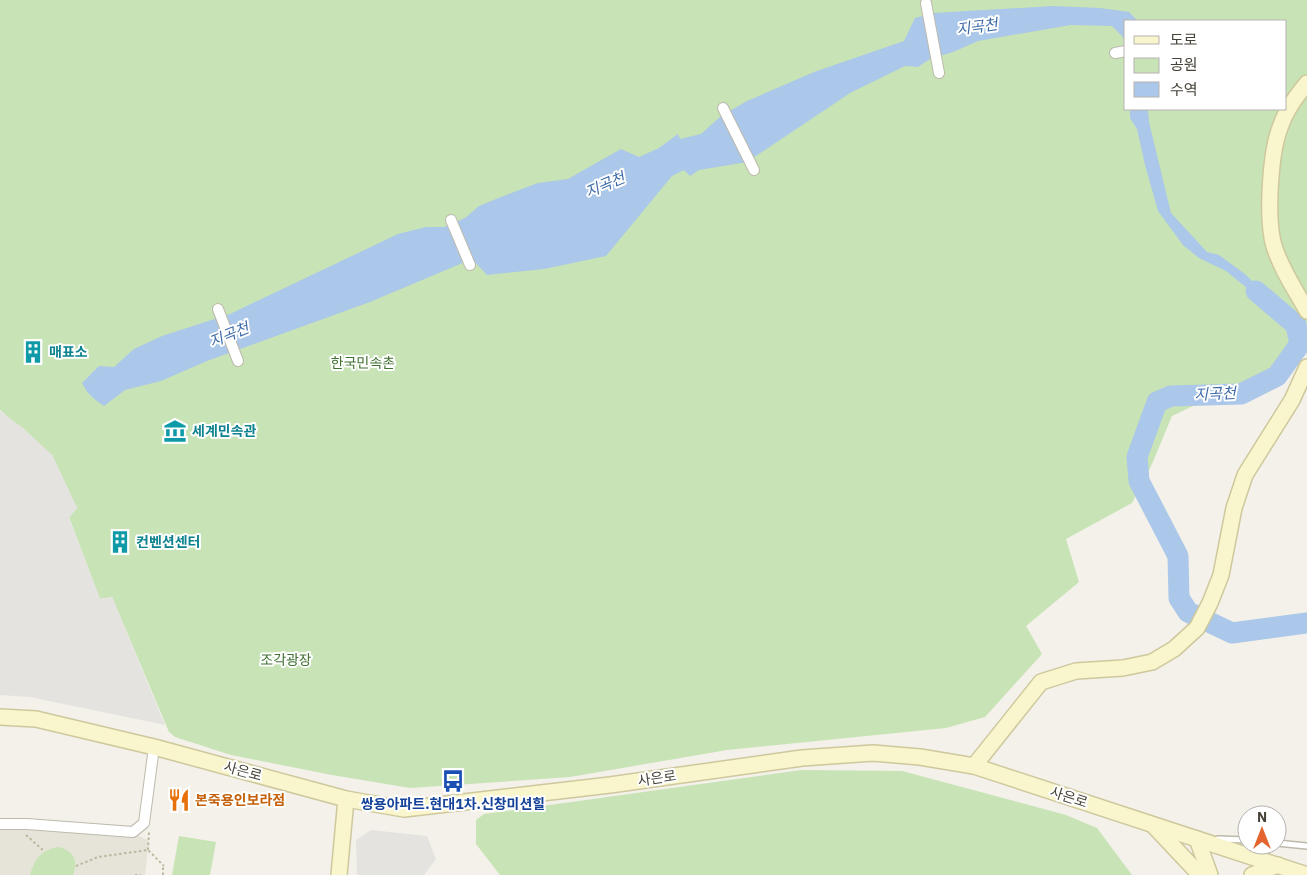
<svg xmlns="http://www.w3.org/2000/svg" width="1307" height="875" font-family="'IBM Plex Sans','Noto Sans KR',sans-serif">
	<rect width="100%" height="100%" fill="#f3f1e9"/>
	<polygon fill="#e6e4d8" points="0,824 131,832 149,841 145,875 0,875"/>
	<g fill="#c8e3b6" fill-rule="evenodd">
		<path d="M0 0H1307V323L1303 324 1286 308 1270 303 1296 325 1288 361 1172 416 1152 464 1132 503 1066 539 1079 582 1026 626 1042 654 985 717 946 728 727 750 570 777 410 788 332 775 231 755 175 737 169 732 112 597 100 599 69 517 77 508 52 455 0 410ZM1126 21H1286V109H1126Z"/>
		<polygon points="801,770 902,771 1066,815 1097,828 1132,875 500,875 476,844 476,820 484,814"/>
		<polygon points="179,836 216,842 210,875 172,875"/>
		<path d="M59 847C73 851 79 860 73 875H30C34 859 42 849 59 847Z"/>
	</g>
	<g fill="#e5e3e0">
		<polygon points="0,411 23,428 52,455 77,508 69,518 100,599 112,597 165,725 30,697 0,695"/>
		<polygon points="371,830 427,836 436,859 424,875 357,875 356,840"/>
	</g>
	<g fill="#abc7e9">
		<path d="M1053 6 1100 8 1129 12 1138 21H1126V41L1122 36 1112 26 1071 25 978 41 953 52 930 59 918 67 905 66 850 93 747 162 699 170 690 176 684 170 672 176 606 256 544 269 487 275 472 259 370 302 207 361 161 381 125 390 104 406C94 399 87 394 82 383L99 366 114 367 134 349 162 336 230 314 398 234 426 227H444L465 218 479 206 501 197 538 183 568 179 621 149 639 157 659 148 678 134 680 139 701 134 721 116 747 101 814 72 904 41 915 18 933 13Z"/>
		<polygon points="1130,109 1148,109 1149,122 1171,213 1207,252 1219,255 1245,274 1283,311 1269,306 1226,271 1199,258 1183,245 1158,211 1145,165 1137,129 1130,118"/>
	</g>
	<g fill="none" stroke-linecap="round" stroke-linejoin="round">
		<polyline stroke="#abc7e9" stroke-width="21" points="1256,291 1296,325 1300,344 1277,376 1241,394 1171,396 1157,402 1137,457 1139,481 1178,556 1179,598 1188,612 1232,633 1307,623"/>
		<defs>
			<g id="lane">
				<polyline points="1218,839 1247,840"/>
				<polyline points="1277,843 1307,846"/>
			</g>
			<g id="street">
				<polyline points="926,3 939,73"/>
				<polyline points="1115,53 1126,51"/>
				<polyline points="723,108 754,170"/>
				<polyline points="451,220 470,265"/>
				<polyline points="218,309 238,361"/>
				<polyline points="0,824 27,824 133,832 144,823 154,747"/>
			</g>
			<g id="secondary">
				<path d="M1307 83C1297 95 1286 110 1281 125 1270 151 1266 219 1274 246 1281 269 1296 291 1307 311"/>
				<polyline points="0,717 36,719 154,747 346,799 404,809 610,785 802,758 873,753 920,757 974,766 1307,875"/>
				<polyline points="974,766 1041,682 1076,671 1123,668 1152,662 1174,649 1197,628 1210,603 1221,575 1234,508 1245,475 1292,400 1307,367"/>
				<polyline points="1153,825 1200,875"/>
				<polyline points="1197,839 1210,875"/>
				<polyline points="339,875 346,799"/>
				<polyline points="1252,875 1278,865"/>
			</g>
		</defs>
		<use href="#lane" stroke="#bdbaac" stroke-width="8"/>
		<use href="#street" stroke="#bdbaac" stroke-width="12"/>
		<use href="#secondary" stroke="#cec89d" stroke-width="18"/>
		<g stroke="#beb79f" stroke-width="2" stroke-dasharray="2.5 2.5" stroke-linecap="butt">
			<polyline points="26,835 44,851"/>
			<polyline points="148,850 149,832"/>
			<polyline points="76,866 98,857 148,850 164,866"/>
			<polyline points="135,875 141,875"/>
			<polyline points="163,875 163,866"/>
		</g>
		<use href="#lane" stroke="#fff" stroke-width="5"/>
		<use href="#street" stroke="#fff" stroke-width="10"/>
		<use href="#secondary" stroke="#f9f5cc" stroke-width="15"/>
	</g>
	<defs>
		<symbol id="building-bare" viewBox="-9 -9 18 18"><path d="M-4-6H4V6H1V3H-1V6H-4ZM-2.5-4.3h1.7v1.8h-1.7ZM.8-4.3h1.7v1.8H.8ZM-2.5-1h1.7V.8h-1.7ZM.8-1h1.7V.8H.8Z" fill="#0f9aa8" stroke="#fff" stroke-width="2.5" paint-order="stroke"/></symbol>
		<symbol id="museum-bare" viewBox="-9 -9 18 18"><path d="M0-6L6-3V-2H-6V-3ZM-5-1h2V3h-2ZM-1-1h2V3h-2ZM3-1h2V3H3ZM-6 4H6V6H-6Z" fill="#0f9aa8" stroke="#fff" stroke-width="2.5" paint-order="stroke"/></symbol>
		<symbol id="bus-bare" viewBox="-9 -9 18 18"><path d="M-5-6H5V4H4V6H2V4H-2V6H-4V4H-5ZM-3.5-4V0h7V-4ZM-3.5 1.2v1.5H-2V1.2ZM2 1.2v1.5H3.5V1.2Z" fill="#1a4fb4" stroke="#fff" stroke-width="2.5" paint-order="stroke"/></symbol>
		<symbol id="restaurant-bare" viewBox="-9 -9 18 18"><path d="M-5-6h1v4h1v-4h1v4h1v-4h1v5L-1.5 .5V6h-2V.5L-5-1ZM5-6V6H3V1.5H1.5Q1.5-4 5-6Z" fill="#e8710a" stroke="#fff" stroke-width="2.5" paint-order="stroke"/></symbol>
	</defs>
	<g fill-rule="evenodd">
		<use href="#building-bare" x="17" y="336" width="32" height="32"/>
		<use href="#museum-bare" x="159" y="415" width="32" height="32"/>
		<use href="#building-bare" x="104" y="526" width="32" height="32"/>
		<use href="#bus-bare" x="437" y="765" width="32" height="32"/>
		<use href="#restaurant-bare" x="163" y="784" width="32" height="32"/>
	</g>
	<g text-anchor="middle" stroke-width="4" stroke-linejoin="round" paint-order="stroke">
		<g font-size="14" font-weight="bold" fill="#0d838f" stroke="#fff" text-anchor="start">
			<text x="49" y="357">매표소</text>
			<text x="192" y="436">세계민속관</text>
			<text x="136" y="547">컨벤션센터</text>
		</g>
		<g font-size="14" fill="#407231" stroke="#fff">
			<text x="363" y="368">한국민속촌</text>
			<text x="286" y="665">조각광장</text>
		</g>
		<g font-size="14" fill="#464238" stroke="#fff">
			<text transform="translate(243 771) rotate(15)" y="5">사은로</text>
			<text transform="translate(657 778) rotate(-8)" y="5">사은로</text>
			<text transform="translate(1069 797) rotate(18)" y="5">사은로</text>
		</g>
		<g font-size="14" font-weight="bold" fill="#c56008" stroke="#fff" text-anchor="start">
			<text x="195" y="805">본죽용인보라점</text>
		</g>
		<g font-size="14" font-weight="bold" fill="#164399" stroke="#fff">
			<text x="453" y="809">쌍용아파트.현대1차.신창미션힐</text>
		</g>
		<g font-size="15" font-style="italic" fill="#3c6aa7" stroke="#fff">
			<text transform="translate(977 27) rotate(-8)" y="5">지곡천</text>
			<text transform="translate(605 185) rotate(-23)" y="5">지곡천</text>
			<text transform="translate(229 335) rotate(-22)" y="5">지곡천</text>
			<text transform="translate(1215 394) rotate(-3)" y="5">지곡천</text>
		</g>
	</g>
	<rect x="1124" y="20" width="162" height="90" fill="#ffffff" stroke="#b5b3af"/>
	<rect x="1134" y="36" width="25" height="8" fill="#f9f5cc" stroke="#b5b3af"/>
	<text x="1170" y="45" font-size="15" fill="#464238">도로</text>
	<rect x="1134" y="58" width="25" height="15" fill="#c8e3b6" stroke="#b5b3af"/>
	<text x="1170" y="70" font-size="15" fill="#464238">공원</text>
	<rect x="1134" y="82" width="25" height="15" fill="#abc7e9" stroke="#b5b3af"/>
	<text x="1170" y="95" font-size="15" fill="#464238">수역</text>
	<g transform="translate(1262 830)"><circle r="24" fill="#ffffff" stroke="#b5b3af"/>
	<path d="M0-4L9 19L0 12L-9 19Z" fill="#e4642e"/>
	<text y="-8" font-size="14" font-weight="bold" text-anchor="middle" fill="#464238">N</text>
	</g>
</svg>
